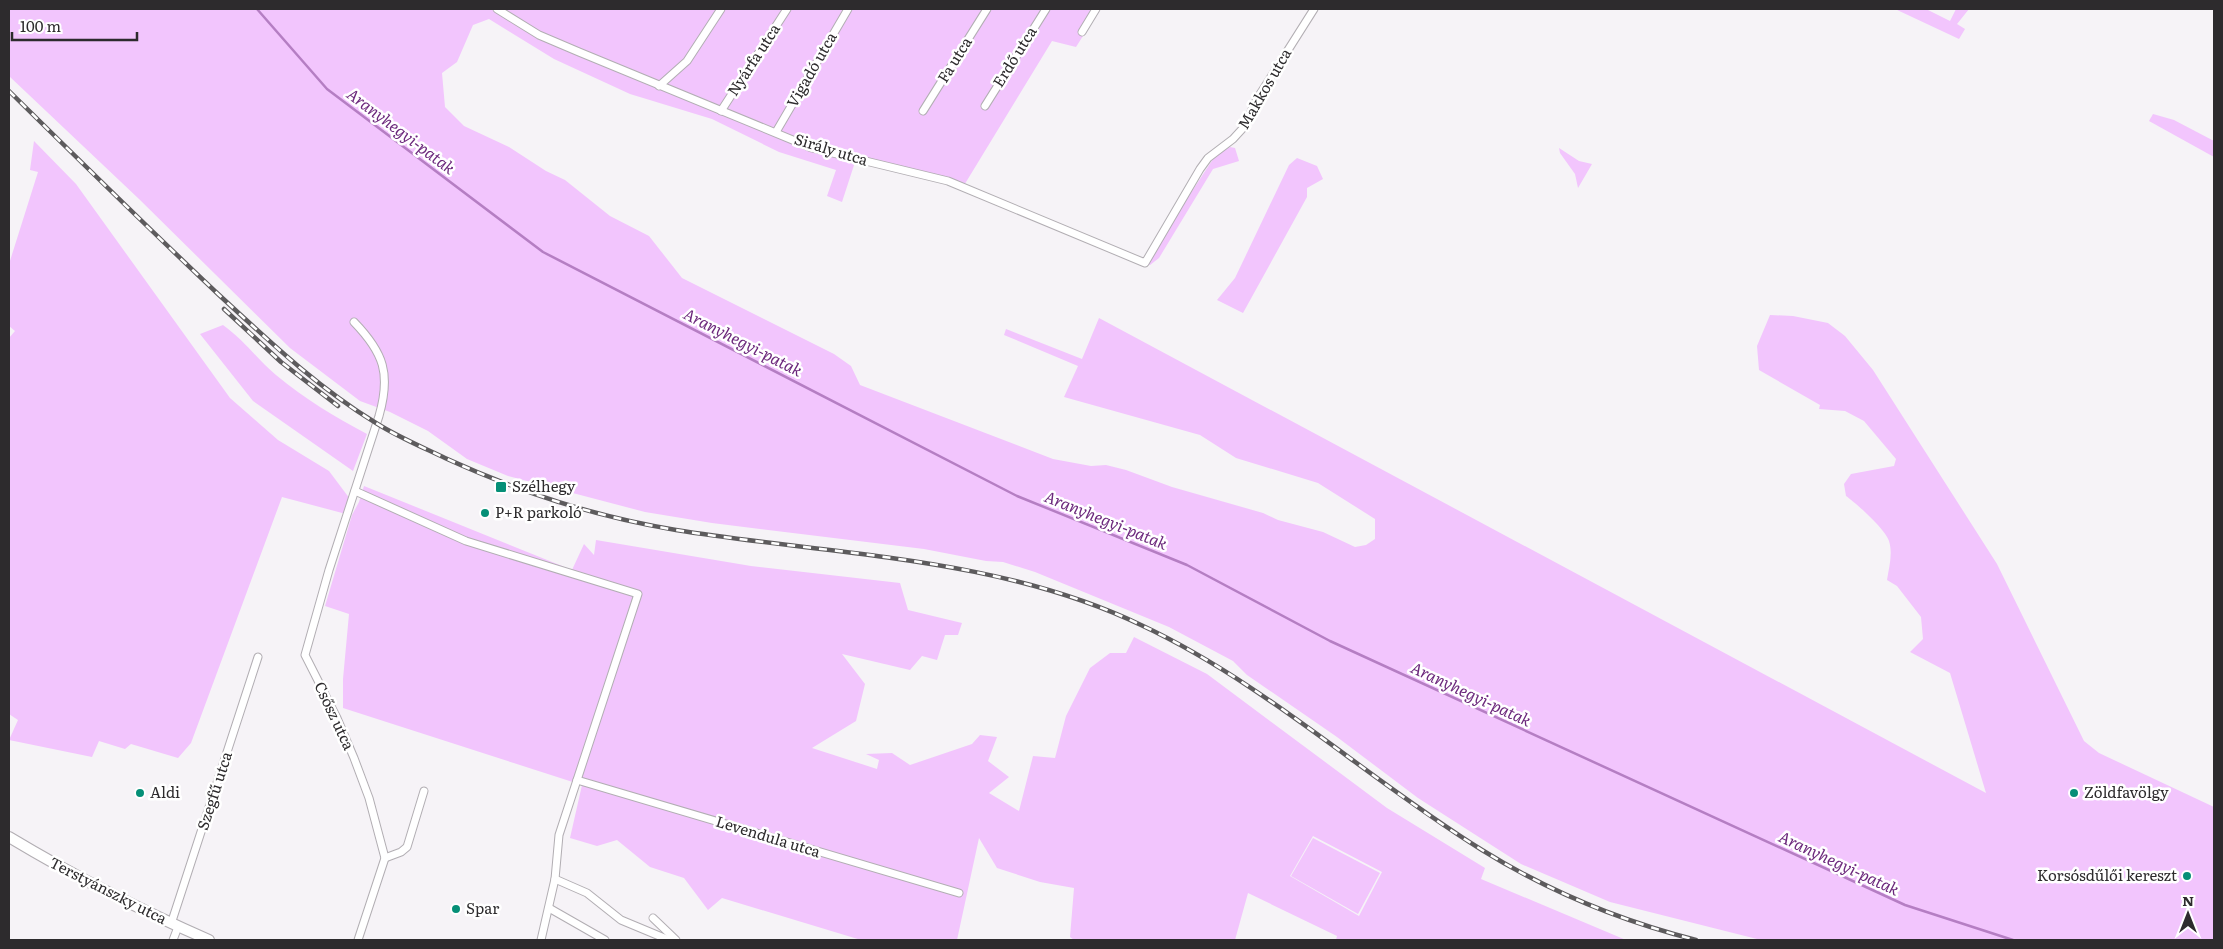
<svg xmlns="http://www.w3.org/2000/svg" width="2223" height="949" font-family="Literata,serif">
	<rect width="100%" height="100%" fill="#f6f3f7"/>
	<g fill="#f2c5fd" fill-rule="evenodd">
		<path d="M9 9H1100L1076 47 1052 41 963 187 856 159 842 202 827 196 836 170 779 152 712 119 630 94 554 59 489 19 473 25 457 62 442 73 445 107 464 126 509 147 546 171 565 180 610 216 649 236 682 278 834 354 851 366 860 385 1053 459 1091 466 1106 465 1126 470 1172 487 1263 513 1278 520 1323 532 1355 547 1366 545 1375 539V519L1318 483 1236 458 1200 435 1064 397 1078 366 1004 335 1006 329 1082 359 1099 318 1986 793 1950 673 1910 652 1923 639 1921 617 1897 586 1887 580C1889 567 1893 554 1889 541 1886 530 1856 503 1846 496L1844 484 1851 474 1894 466 1896 459 1864 421 1845 411 1819 409 1820 405 1759 370 1757 346 1770 315 1793 316 1828 323 1845 336 1873 370 1997 564 2084 741 2099 753 2214 807V940H1761L1610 902 1521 864 1471 832 1418 798 1337 737 1247 675 1233 661 1169 627 1035 572 1003 562 986 561 924 549 712 523 645 512 508 476 467 459 428 431 390 412 360 401 290 348 139 199 9 76Z"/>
		<polygon points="1895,9 1926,9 1950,21 1956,9 1969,9 1957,24 1965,29 1959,39"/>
		<polygon points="2153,114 2174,120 2214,141 2214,157 2149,121"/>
		<polygon points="34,141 76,184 230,398 278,440 329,471 350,499 346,514 282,497 191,743 178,758 131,744 125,749 99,741 92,757 9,740 18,720 9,714 9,338 15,331 9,326 9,264 38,172 30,170"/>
		<polygon points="1230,147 1235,148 1239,161 1213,169 1159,258 1150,265 1145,263 1215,156"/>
		<polygon points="1559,148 1579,161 1592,164 1578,188 1575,174 1560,153"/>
		<polygon points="1297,158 1317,166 1323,179 1307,188 1307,197 1243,313 1217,300 1235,278 1289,165"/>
		<path d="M223 325C245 341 257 359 276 375 305 399 335 417 367 434L353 471 253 401 200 334Z"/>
		<path d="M364 486 572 570 584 544 594 555 596 540 751 566 900 583 908 610 962 623 958 635H945L937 660 922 656 910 670 842 654 865 684 856 721 812 748 877 769 879 760 866 754 892 753 910 765 972 744 980 735 997 737 988 761 1009 777 989 793 1019 811 1033 756 1055 758 1066 716 1090 668 1110 653H1126L1134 637 1207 674 1387 808 1485 868 1481 879 1626 940H1336L1337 936 1248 893 1235 940H1074L1070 937 1074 888 1040 882 997 868 979 838 957 940H861L722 898 708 910 684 878 650 867 617 840 597 846 570 838 582 785 343 708V679L349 614 325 606 352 515 359 502ZM1313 836 1382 872 1359 916 1290 876Z"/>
		<polygon points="1313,838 1380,873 1358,914 1291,876"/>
	</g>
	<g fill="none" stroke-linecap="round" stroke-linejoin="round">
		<polyline stroke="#b57ec3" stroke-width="2.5" points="257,9 327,89 543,252 1017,496 1187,565 1330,641 1905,905 2013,940"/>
		<defs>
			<g id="minor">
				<polyline points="497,9 539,35 579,52 812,148 948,181 1145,263 1200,169 1208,158 1233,139 1244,127 1257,99 1314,9"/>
				<polyline points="1082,32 1096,9"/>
				<polyline points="659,86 687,61 721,9"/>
				<polyline points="985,106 1046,9"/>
				<polyline points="721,111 787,9"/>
				<polyline points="923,111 987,9"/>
				<polyline points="776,132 848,9"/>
				<path d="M354 322C384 353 391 374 379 416L329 570 305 655 337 718 354 758 369 798 385 858 358 940"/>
				<polyline points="355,491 466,541 638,594 559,835 555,879 541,940"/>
				<polyline points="577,780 959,893"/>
				<polyline points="385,858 401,852 407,847 424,791"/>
				<polyline points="555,879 587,893 621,920 669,940"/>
				<polyline points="549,908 605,940"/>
				<polyline points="653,918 676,940"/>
				<polyline points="171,924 258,657"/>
				<polyline points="173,940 178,927"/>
			</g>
			<path id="secondary" d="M9 837C74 876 140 910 209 940"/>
		</defs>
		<use href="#minor" stroke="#b2aeb3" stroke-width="9"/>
		<use href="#secondary" stroke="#b2aeb3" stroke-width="12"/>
		<use href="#minor" stroke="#fff" stroke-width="7"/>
		<use href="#secondary" stroke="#fff" stroke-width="10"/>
		<defs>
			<g id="rail">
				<path d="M9 91C78 159 147 227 218 294 268 340 317 387 376 423 398 437 422 447 445 458 522 493 593 516 676 530 831 555 997 556 1141 625 1265 683 1366 778 1482 850 1548 891 1621 921 1696 940"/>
				<polyline points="224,309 281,362 338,406"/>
			</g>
		</defs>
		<use href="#rail" stroke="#5d5b5d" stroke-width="4.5"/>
		<use href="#rail" stroke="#fff" stroke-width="2.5" stroke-dasharray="8" stroke-linecap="butt"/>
	</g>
	<g fill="#058f77" stroke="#fff" stroke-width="2">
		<rect x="495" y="481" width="12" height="12" rx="2.5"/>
		<circle cx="485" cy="513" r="5"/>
		<circle cx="140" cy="793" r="5"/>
		<circle cx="2074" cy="793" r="5"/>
		<circle cx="2187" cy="876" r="5"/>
		<circle cx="456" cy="909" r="5"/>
	</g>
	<g text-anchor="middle" stroke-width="5" stroke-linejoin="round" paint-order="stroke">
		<g font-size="15" fill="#2d2b2d" stroke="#fff">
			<text transform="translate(1015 57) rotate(-58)" y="5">Erdő utca</text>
			<text transform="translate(754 60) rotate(-57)" y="5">Nyárfa utca</text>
			<text transform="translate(955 60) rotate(-58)" y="5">Fa utca</text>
			<text transform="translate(812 70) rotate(-60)" y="5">Vigadó utca</text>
			<text transform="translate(1265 89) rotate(-60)" y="5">Makkos utca</text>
			<text transform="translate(831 150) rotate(17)" y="5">Sirály utca</text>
			<text transform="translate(334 716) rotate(65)" y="5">Csősz utca</text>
			<text transform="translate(215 791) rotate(-72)" y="5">Szegfű utca</text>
			<text transform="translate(768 837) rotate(17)" y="5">Levendula utca</text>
			<text transform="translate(108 891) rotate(27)" y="5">Terstyánszky utca</text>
		</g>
		<g font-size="15" fill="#2d2b2d" stroke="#fff" text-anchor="start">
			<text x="512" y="492">Szélhegy</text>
			<text x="495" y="518">P+R parkoló</text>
			<text x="150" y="798">Aldi</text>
			<text x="2084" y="798">Zöldfavölgy</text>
			<text x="2177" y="881" text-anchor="end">Korsósdűlői kereszt</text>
			<text x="466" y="914">Spar</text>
		</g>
		<g font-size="16" font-style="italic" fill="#6c287c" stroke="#fff">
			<text transform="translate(401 131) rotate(37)" y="6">Aranyhegyi-patak</text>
			<text transform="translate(743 342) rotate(27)" y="6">Aranyhegyi-patak</text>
			<text transform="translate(1106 520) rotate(22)" y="6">Aranyhegyi-patak</text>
			<text transform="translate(1471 694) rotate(25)" y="6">Aranyhegyi-patak</text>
			<text transform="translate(1839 863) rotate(25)" y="6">Aranyhegyi-patak</text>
		</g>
	</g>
	<rect width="2223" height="949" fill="none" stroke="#2d2b2d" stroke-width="20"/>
	<g transform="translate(2188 914)" stroke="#ffffff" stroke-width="4" paint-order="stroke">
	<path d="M0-4L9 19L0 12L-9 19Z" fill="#2d2b2d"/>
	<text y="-8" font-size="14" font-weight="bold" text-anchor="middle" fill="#2d2b2d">N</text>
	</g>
	<path d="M12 32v8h125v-8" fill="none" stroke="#2d2b2d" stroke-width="2.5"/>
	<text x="20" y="32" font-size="15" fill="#2d2b2d" stroke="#ffffff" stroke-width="4" paint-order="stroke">100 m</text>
</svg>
